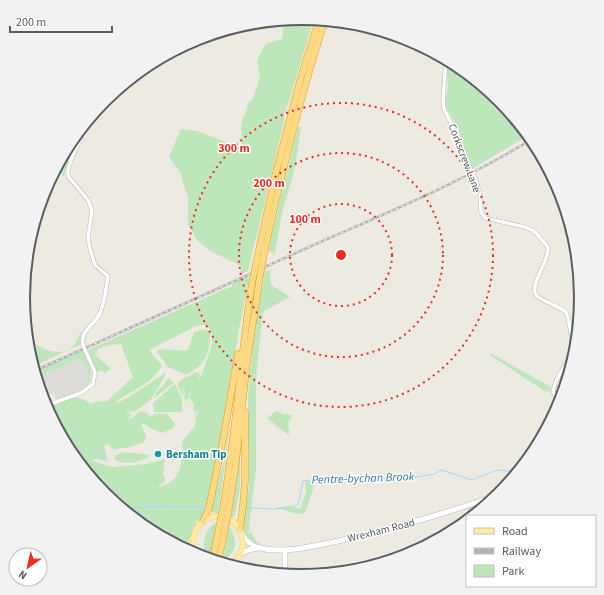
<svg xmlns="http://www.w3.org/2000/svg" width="604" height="595" font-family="'Source Sans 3',sans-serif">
	<rect width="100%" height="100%" fill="#edeae1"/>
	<g fill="#dddbd5">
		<polygon points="79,359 83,360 90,377 86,388 80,392 56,400 54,394 48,395 49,399 47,403 44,404 35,375 43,371 45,374"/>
		<polygon points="499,495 474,516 470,516 466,506"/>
	</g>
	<g fill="#bde6bb" fill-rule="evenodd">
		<polygon points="302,18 314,19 284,116 284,121 248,271 238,275 243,267 209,250 196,239 188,224 188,197 180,172 169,157 181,129 197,131 242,148 241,123 246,112 248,103 252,100 260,78 257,60 266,44 282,39 284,20"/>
		<polygon points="446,59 457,65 500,100 529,135 472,169 457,125 456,124 457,127 445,105 448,86"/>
		<polygon points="298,127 301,127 295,168 282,213 275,253 269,252 271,238"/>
		<polygon points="68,146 70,155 64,176 54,172"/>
		<path d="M271 270 270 284 290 297 264 311 262 318 256 379V470L249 526 250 530 247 531 248 533 251 532 256 541 260 542 259 545C241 542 242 525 245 510L247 516 245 509 249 487 248 397 254 334 265 271Z"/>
		<path d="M246 276 247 278H249L239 330 217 457 206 509 199 521 197 520 186 547 183 549 147 530 104 495 69 453 45 407C58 402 79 391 90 404L95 402 107 401 133 377 121 344 108 345 98 349 95 355 111 369 104 373 102 370 97 372 88 350 232 286V284ZM203 325C205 326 207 326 209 328 219 337 203 369 199 380L198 381 200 374 197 372 181 380 177 384 183 396 184 394 182 387 185 391 184 398 187 401 192 388 189 398 194 404 193 409 196 415 197 410 199 412 196 417 195 426 183 440C181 461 184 482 158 487L166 480 163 474 165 459 146 464 112 467 91 460 97 459 108 461 104 447 107 443 114 450 120 448H128L144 442 146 437 141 424H144L156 431 163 433C168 429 173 431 175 424L167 414C161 414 154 412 149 418L147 413 140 411 132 418 126 420 132 415 126 409 131 412 137 410 151 399 164 378 166 372 143 388 118 403H115C133 388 148 388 162 366L149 350 196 326Z"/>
		<path d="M206 329 210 332C210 353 206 365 186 375L168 367 157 352V350C167 348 177 352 188 350L194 332Z"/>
		<path d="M81 331 80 340 81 344 32 367 28 352 27 340C40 347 61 360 74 345 77 341 79 335 81 331Z"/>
		<path d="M84 350C89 365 96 374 86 388L90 377C87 371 86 361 79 359L45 374 43 371 35 375 34 372Z"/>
		<polygon points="490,353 551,387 549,392 543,390 490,355"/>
		<polygon points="169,378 174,383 154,398 157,392"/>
		<polygon points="175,384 182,399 182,412 154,412 153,403"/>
		<polygon points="277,411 282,414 292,415 288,423 290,431 288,432 291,437 267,418"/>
		<polygon points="231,420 218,513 214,513 210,511 223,465"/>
		<polygon points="240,447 240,486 235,516 231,517"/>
		<path d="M124 452 151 455C141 462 125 467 114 459L116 455Z"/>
		<polygon points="309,481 315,482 315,483 305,513 296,514 276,507 295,507 300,509 306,492 305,482"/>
		<path d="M216 523 210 560 207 559 203 554C205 540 203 530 216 523Z"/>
		<path d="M229 526C238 541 238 550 223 561Z"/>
	</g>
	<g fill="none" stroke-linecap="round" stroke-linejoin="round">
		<g stroke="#9fdaff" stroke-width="1">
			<polyline points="247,508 276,509 298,505 303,481 323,478 338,482 362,481 396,477 417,477 435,474 441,470 472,480 497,470 519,472"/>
			<polyline points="121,509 157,506 204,507"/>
		</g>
		<defs>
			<g id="street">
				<polyline points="446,59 443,101 444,109 459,139 469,166"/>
				<path d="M80 129 81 138 72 157 68 170V176L88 200 92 210 88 238 90 249 95 265 108 276C106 288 105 302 100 313 95 325 80 330 83 344"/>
				<path d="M475 178 480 193 481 212 485 218 525 227 532 230 536 233 548 247C550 259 529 286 536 295 540 300 557 306 563 310L566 312 568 317 574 350C571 359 550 383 554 394 555 397 559 398 562 400"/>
				<polyline points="45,406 81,393 93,384 95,372 85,350"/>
			</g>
			<g id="secondary">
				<path d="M243 536C247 541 253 547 260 548 284 554 313 546 338 541 393 529 447 513 501 494"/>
				<polyline points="240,554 248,550 258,548"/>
				<polyline points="284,575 285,567 285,550"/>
			</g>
			<g id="primary">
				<polyline points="185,551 192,543"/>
				<path d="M196 556C192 547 191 539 196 530 198 525 202 522 207 519 237 506 259 549 228 566"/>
			</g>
			<g id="highway">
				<path d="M264 254C281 175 300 97 325 20"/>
				<polyline points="257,259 275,176 301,77 319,20"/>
				<path d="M222 513C236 437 240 359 252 283"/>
				<polyline points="228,514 235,470 247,362 260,276"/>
				<polyline points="203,521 209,508 224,435 238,354"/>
				<polyline points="240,529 243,505 245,481 245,412"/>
				<polyline points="212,561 220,523"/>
				<polyline points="218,563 226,524"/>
				<polyline points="232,567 234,562"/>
			</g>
		</defs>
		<use href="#street" stroke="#b4b7bc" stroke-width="4.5"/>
		<use href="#secondary" stroke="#b4b9be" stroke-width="6"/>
		<use href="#primary" stroke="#f7c04f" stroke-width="6"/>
		<use href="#highway" stroke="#ee9800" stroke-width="7"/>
		<use href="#street" stroke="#fff" stroke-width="3.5"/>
		<use href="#secondary" stroke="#fff" stroke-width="5"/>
		<use href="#primary" stroke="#ffeca4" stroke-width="5.5"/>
		<use href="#highway" stroke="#ffda86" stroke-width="6"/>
		<defs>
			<path id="rail" d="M34 371 246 276C341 230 442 195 532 139"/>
		</defs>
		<use href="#rail" stroke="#b2b3b3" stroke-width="2.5"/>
		<use href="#rail" stroke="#fff" stroke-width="1" stroke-dasharray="3" stroke-linecap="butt"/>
		<defs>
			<g id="street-bridge">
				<polyline points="469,166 475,178"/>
				<polyline points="83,344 85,350"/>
			</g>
			<g id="highway-bridge">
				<polyline points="260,276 264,254"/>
				<polyline points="252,283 257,259"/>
				<polyline points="220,523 222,513"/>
				<polyline points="226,524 228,514"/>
			</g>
		</defs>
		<use href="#street-bridge" stroke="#b4b7bc" stroke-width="4.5" stroke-linecap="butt"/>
		<use href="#highway-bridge" stroke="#ee9800" stroke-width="7" stroke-linecap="butt"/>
		<use href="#street-bridge" stroke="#fff" stroke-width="3.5"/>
		<use href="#highway-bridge" stroke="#ffda86" stroke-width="6"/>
	</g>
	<g fill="none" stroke="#f12923" stroke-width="2" stroke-dasharray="2 4">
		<circle cx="341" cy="255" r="51"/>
		<circle cx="341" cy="255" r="102"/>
		<circle cx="341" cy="255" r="152"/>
	</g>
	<circle fill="#0f9aa8" stroke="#fff" stroke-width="1.5" cx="158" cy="454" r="4"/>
	<g text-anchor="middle" stroke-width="3" stroke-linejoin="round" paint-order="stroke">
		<g font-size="11" fill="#595e62" stroke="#fff">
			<text transform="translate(465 158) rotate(69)" y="4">Corkscrew Lane</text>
			<text transform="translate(381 530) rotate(-14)" y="4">Wrexham Road</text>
		</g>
		<g font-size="11" font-weight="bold" fill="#0d838f" stroke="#fff" text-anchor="start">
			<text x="166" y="458">Bersham Tip</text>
		</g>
		<g font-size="12" font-style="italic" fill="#3675ac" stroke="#fff">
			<text transform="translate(363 478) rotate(-2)" y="4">Pentre-bychan Brook</text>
		</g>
	</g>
	<path d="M0 0H604V595H0ZM30 297a272 272 0 1 1 544 0a272 272 0 1 1-544 0Z" fill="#f2f2f2" fill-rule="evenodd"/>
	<path fill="none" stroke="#595e62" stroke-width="2" d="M30 297a272 272 0 1 1 544 0a272 272 0 1 1-544 0Z"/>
	<circle cx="341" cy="255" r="6" fill="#f12923" stroke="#fff" stroke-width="2"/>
	<g font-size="12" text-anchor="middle" font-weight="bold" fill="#f12923" stroke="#fff" stroke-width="3" stroke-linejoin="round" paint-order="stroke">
		<text x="234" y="152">300 m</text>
		<text x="269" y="187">200 m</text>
		<text x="305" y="223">100 m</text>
	</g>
	<rect x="466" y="515" width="130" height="72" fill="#ffffff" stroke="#bdbfc0"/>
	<rect x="474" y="528" width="20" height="6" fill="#ffeca4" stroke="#bdbfc0"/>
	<text x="502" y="535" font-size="12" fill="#595e62">Road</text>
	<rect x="474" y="548" width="20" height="6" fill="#b2b3b3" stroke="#bdbfc0"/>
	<text x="502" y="555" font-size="12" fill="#595e62">Railway</text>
	<rect x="474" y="565" width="20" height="12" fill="#bde6bb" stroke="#bdbfc0"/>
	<text x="502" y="575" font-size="12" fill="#595e62">Park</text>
	<g transform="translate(28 567) rotate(214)"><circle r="19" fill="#ffffff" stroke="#bdbfc0"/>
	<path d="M0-3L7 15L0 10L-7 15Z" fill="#f12923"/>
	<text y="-6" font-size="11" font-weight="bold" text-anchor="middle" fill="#595e62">N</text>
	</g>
	<path d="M10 26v6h102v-6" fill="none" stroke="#595e62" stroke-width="2"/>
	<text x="16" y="26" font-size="12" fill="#595e62" stroke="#ffffff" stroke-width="3" paint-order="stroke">200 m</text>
</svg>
